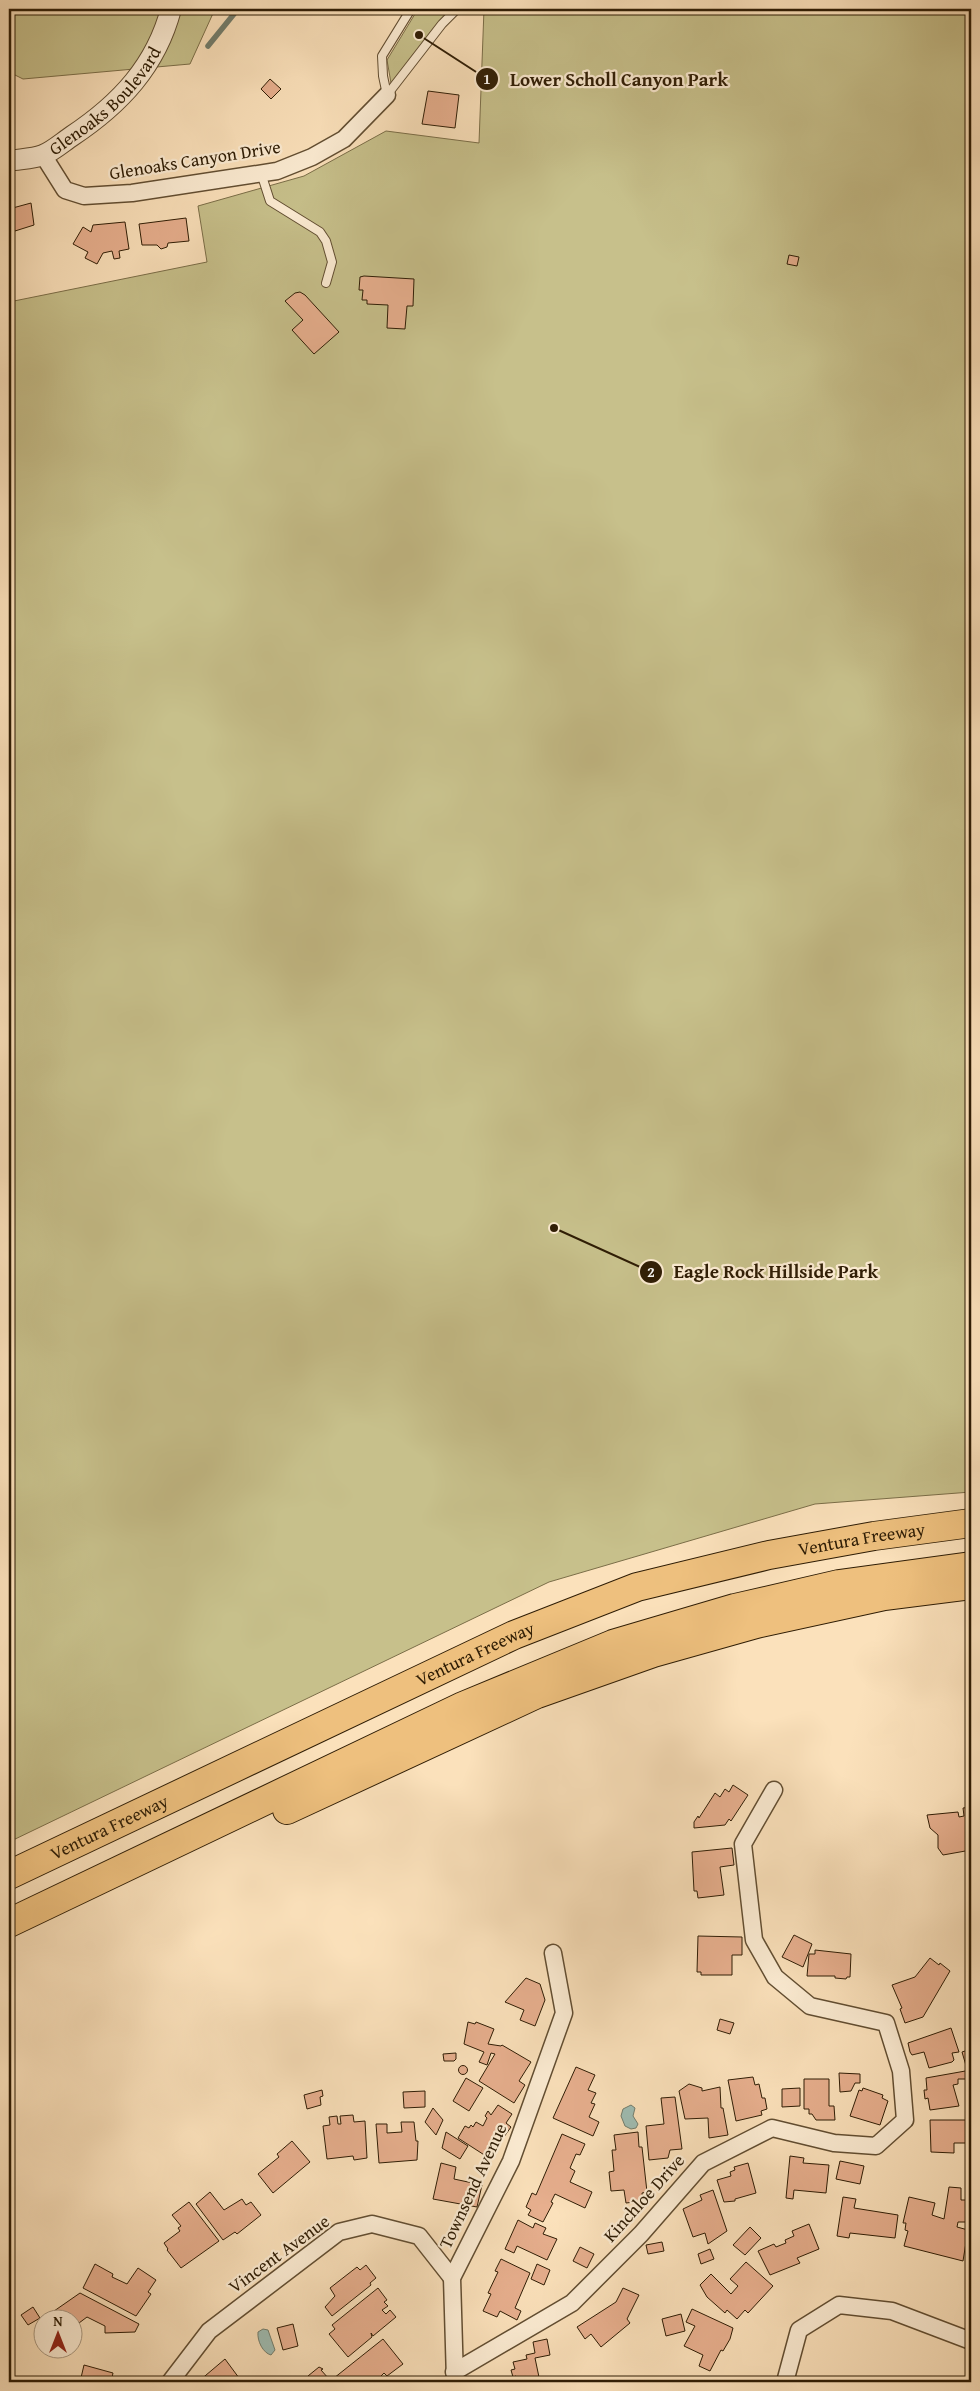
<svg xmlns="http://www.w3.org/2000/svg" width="980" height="2391" font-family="'Gentium Book Plus',serif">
	<rect width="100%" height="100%" fill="#fbe1bb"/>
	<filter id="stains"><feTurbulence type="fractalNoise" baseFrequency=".004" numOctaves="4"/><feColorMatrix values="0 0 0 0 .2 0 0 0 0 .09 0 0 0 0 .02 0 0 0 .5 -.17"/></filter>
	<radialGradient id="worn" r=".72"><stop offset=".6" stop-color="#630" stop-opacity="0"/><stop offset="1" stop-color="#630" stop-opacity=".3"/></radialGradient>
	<g fill="#c7c08b" stroke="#7b6e48">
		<polygon points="9,9 215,9 190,64 23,79 9,72"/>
		<polygon points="418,9 460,9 391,83 387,60"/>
		<polygon points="484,9 971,9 971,1492 815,1504 549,1582 9,1842 9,302 207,262 198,206 304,176 386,131 479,143"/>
	</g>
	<g fill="#9fbdb3" stroke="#727d6d">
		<polygon points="631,2105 635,2108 633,2116 638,2124 636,2128 631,2129 625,2126 621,2116 623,2109"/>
		<path d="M263 2329 268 2330 275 2350 271 2355C263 2353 257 2341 258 2332Z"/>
	</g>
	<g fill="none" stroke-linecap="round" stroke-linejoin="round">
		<polyline stroke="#727d6d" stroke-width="5.5" points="208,46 238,9"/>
	</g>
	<g fill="#e7af8e" stroke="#2f1d05">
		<polygon points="270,79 281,89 271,99 261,89"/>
		<polygon points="428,91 459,95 455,128 422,124"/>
		<polygon points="31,203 34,225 15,231 14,228 10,228 13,248 9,248 9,209"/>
		<polygon points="186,218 189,241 168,243 167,247 161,249 157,245 142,245 139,224"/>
		<polygon points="125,222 129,249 119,251 120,258 114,259 112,251 103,253 97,264 85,258 88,252 73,244 83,227 91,232 93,225"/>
		<polygon points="789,255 799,257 797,266 787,264"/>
		<polygon points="364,276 414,279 413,306 407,306 405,329 387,328 388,305 367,304 367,300 362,300 363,290 359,290 360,277"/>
		<polygon points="300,292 305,295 339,332 314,354 292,330 303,320 285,301 295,293"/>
		<polygon points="733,1785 748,1795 731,1821 729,1819 725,1825 694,1828 694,1822 698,1816 699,1818 715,1793 720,1797 725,1789 729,1792"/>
		<polygon points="971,1807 971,1850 943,1855 938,1848 938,1835 930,1828 927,1815 958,1812 959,1817 964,1816 963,1808"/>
		<polygon points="732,1848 734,1865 720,1867 724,1895 698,1898 697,1891 694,1891 692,1852"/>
		<polygon points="794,1935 812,1944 803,1967 782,1957"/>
		<polygon points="698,1936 742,1937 742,1955 732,1955 732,1975 701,1975 701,1972 697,1972"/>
		<polygon points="815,1950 851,1954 850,1977 847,1977 846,1979 835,1978 835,1976 807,1976 809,1954 815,1954"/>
		<polygon points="930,1958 939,1965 940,1963 950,1971 923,2017 905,2023 900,2009 902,2008 892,1985 915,1977"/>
		<polygon points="526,1978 540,1984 545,2000 535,2026 520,2020 524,2010 505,2002"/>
		<polygon points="720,2019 734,2023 730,2034 717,2030"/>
		<polygon points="468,2022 475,2024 476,2022 494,2029 488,2044 501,2046 502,2045 531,2062 519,2081 525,2085 514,2103 479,2081 495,2054 491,2053 487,2065 479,2062 484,2052 464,2044"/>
		<polygon points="951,2028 959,2052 952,2053 954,2060 952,2062 929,2068 924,2052 912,2055 910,2052 908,2043"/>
		<polygon points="971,2049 971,2068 967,2069 962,2052"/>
		<polygon points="456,2053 456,2059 454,2061 444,2061 443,2054"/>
		<circle cx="463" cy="2070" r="4.5"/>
		<polygon points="576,2067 595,2075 588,2090 596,2093 591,2103 595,2104 589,2117 599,2122 593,2136 553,2118"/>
		<polygon points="971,2070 971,2079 958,2079 958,2084 953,2085 959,2106 930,2110 928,2098 925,2099 924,2090 927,2090 926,2078"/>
		<polygon points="839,2073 860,2074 860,2083 855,2083 851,2091 840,2092"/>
		<polygon points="753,2077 755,2085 759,2084 762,2098 765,2098 767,2109 761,2111 762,2115 736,2121 728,2080"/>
		<polygon points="466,2078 483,2088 469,2111 453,2101"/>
		<polygon points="804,2079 829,2079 829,2106 834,2106 835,2120 816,2120 812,2114 809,2114 809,2109 804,2109"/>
		<polygon points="689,2084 702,2088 702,2091 720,2087 721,2108 723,2108 728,2135 709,2138 708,2118 685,2119 679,2091"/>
		<polygon points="800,2088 800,2106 782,2107 782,2089"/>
		<polygon points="863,2088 883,2095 882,2098 888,2101 880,2125 850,2116 859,2090 862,2091"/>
		<polygon points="322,2090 323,2096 320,2097 321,2105 307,2109 304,2095"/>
		<polygon points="425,2091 425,2107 404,2108 403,2092"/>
		<polygon points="675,2097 682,2149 670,2150 668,2158 649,2160 646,2126 664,2124 661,2098"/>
		<polygon points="498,2105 512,2114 506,2123 511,2127 489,2158 458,2138 465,2126 469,2128 471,2125 473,2127 476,2122 483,2126 487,2118 485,2116 488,2111 491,2115"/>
		<polygon points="433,2108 443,2120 436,2135 425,2122"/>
		<polygon points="353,2115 354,2122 365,2121 367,2158 354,2160 353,2156 327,2159 323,2126 330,2125 329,2117 337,2116 338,2124 341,2124 340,2116"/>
		<polygon points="930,2120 971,2120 971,2143 954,2143 954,2153 931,2152"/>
		<polygon points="401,2122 414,2122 416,2141 418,2141 417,2160 379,2163 376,2124 387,2124 387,2133 402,2132"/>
		<polygon points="446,2132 468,2146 460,2159 442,2148"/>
		<polygon points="638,2132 639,2147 642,2147 647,2192 642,2193 643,2201 626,2203 624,2190 611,2191 609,2172 614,2171 612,2150 616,2150 614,2135"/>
		<polygon points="562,2134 585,2144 580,2155 576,2154 570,2168 575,2171 570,2182 592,2192 585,2208 555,2194 551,2202 553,2203 543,2222 528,2215 531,2210 526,2207 532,2193 536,2195"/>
		<polygon points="292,2141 310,2162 273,2193 258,2174 279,2157 277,2154"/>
		<polygon points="790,2156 804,2158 803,2163 829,2165 826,2193 794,2190 793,2199 786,2198"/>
		<polygon points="840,2161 864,2166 860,2184 836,2179"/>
		<polygon points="441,2163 456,2167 454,2179 482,2185 477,2207 433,2199"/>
		<polygon points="748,2163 756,2193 735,2199 735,2201 724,2202 717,2180 731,2176 730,2172 735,2170 734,2167"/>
		<polygon points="949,2187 961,2188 961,2200 966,2200 969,2220 968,2222 958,2222 957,2227 968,2230 963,2261 904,2246 908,2231 905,2230 906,2223 903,2223 909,2197 935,2203 932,2215 944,2219"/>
		<polygon points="713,2190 727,2231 708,2244 705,2233 693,2237 683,2209 702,2200 700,2195"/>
		<polygon points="210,2192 224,2210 242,2199 246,2205 251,2202 261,2215 237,2234 235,2232 223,2240 196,2204"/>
		<polygon points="843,2197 856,2199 854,2208 898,2215 895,2238 850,2233 849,2238 837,2236"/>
		<polygon points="189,2202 219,2241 181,2268 167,2250 168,2249 164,2243 180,2231 178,2228 181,2226 172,2215"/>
		<polygon points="518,2220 533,2228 535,2223 546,2228 543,2234 557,2239 547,2260 517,2246 514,2253 505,2249"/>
		<polygon points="809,2224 819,2249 797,2258 800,2263 770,2275 758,2251 774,2244 776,2247 786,2243 785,2240 794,2236 792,2231"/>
		<polygon points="750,2227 761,2238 745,2255 733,2245"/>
		<polygon points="662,2242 664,2251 648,2254 646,2245"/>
		<polygon points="580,2247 594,2254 587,2268 573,2261"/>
		<polygon points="710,2249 714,2259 701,2264 698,2254"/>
		<polygon points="501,2259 530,2273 515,2308 521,2311 517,2320 500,2311 497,2317 483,2311 491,2294 488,2293 498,2272 495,2271"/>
		<polygon points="746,2262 773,2286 748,2313 745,2310 737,2319 727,2310 725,2313 707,2297 700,2285 711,2274 731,2294 738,2286 730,2279"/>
		<polygon points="95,2264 113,2274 112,2277 127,2284 138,2268 156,2280 148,2292 151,2294 136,2316 83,2288"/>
		<polygon points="537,2264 550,2270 544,2285 531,2279"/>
		<polygon points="366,2265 376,2278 370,2283 371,2285 332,2316 325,2307 335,2296 330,2288 357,2267 360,2270"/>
		<polygon points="378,2288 387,2300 384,2302 388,2306 382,2310 386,2314 390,2310 396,2317 373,2336 371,2333 372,2337 348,2357 329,2334 335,2329 332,2325"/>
		<polygon points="623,2288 639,2295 627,2319 630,2323 601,2347 591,2334 585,2339 577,2327 616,2302"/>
		<polygon points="80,2293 139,2324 135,2332 105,2333 105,2326 87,2317 75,2326 72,2325 72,2318 44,2318"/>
		<polygon points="33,2307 40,2318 28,2325 21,2315"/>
		<polygon points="692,2309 733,2328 730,2339 723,2351 721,2350 710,2371 699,2366 703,2355 684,2346 695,2326 686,2322"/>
		<polygon points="681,2314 685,2331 666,2336 662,2319"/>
		<polygon points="293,2324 298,2346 283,2350 277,2328"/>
		<polygon points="383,2339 403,2364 387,2376 384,2373 381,2376 384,2380 381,2382 329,2382"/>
		<polygon points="547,2339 550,2355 535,2358 540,2382 517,2382 516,2376 513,2377 511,2370 515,2369 513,2362 527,2359 526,2355 535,2353 533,2342"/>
		<polygon points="225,2359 242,2382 200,2382 199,2381"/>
		<polygon points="84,2365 113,2373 111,2382 80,2382"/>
		<polygon points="319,2367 323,2369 321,2370 329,2379 324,2382 313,2382 308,2376"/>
	</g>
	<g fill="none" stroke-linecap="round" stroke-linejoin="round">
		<defs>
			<g id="service">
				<polyline points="387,95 442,24 457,9"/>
				<polyline points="387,95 383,76 382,56 411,9"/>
				<polyline points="261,173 270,201 320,232 326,241 332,262 326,283"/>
			</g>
			<g id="minor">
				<polyline points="43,155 65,190 84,196 132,193 277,171 312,157 344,139 387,95"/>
				<polyline points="454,2372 572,2303 641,2234 703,2163 772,2128 834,2143 876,2146 905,2120 901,2071 886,2023 810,2006 775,1977 754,1940 743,1844 774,1790"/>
				<polyline points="455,2380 452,2278 511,2161 564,2013 553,1953"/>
				<polyline points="170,2382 209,2331 339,2232 372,2224 419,2236 452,2278"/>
				<polyline points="785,2382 799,2330 839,2305 892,2311 971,2341"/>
			</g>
			<g id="tertiary">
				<path id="s1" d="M9 161C19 159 33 159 43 155 53 151 63 142 72 136 120 104 156 66 171 9"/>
			</g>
			<g id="motorway">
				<polyline points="287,1810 537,1694 653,1653 756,1624 884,1596 971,1585"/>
				<path id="s2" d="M9 1875 514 1635 637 1587 769 1555 874 1536 971 1523"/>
				<polyline points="9,1923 463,1706 613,1644 735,1608 839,1584 971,1566"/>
			</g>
		</defs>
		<use href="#service" stroke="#624e32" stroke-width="10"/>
		<use href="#minor" stroke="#624e32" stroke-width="19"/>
		<use href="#tertiary" stroke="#624e32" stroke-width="22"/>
		<use href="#motorway" stroke="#2f1d05" stroke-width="30"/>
		<use href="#service" stroke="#fcecd3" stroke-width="8"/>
		<use href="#minor" stroke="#fcecd3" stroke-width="16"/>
		<use href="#tertiary" stroke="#fcecd3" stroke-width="20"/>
		<use href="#motorway" stroke="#eec07e" stroke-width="28"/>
	</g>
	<g text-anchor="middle" stroke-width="4.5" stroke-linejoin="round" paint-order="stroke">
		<g font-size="18" fill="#2f1d05" stroke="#fcecd3">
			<text dy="6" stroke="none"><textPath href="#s1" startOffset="118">Glenoaks Boulevard</textPath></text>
			<text transform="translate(195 160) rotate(-9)" y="6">Glenoaks Canyon Drive</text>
			<text dy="6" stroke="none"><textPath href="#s2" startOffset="921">Ventura Freeway</textPath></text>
			<text dy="6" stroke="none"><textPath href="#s2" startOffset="516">Ventura Freeway</textPath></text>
			<text dy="6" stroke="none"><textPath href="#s2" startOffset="111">Ventura Freeway</textPath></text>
			<text transform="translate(473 2186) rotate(-65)" y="6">Townsend Avenue</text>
			<text transform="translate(644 2198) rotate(-48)" y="6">Kinchloe Drive</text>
			<text transform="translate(279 2254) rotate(-36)" y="6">Vincent Avenue</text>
		</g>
	</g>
	<path fill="none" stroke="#2f1d05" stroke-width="2" d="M419 35L487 79M554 1228L651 1272"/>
	<g fill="#2f1d05" stroke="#fcecd3" stroke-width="2">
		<circle cx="419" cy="35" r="5"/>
		<circle cx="554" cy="1228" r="5"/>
		<circle cx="487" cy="79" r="12"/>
		<circle cx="651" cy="1272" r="12"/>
	</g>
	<g font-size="15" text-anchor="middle" font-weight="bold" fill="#fff">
		<text x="487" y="84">1</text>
		<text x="651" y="1277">2</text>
	</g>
	<g font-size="19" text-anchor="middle" font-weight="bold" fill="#2f1d05" stroke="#fcecd3" stroke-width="4.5" stroke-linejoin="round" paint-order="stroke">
		<text x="619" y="86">Lower Scholl Canyon Park</text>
		<text x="776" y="1278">Eagle Rock Hillside Park</text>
	</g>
	<rect width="980" height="2391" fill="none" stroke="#fbe1bb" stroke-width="30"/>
	<rect x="10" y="10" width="960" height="2371" fill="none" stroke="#2f1d05" stroke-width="2.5"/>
	<rect x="15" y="15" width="950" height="2361" fill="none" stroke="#2f1d05"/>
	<g transform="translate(58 2334)"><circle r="24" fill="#fcecd3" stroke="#aa9981"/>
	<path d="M0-4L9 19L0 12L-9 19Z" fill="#8f2418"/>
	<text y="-8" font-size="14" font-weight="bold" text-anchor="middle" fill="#2f1d05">N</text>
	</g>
	<rect width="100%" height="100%" filter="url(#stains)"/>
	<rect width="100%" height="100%" fill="url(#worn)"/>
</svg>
